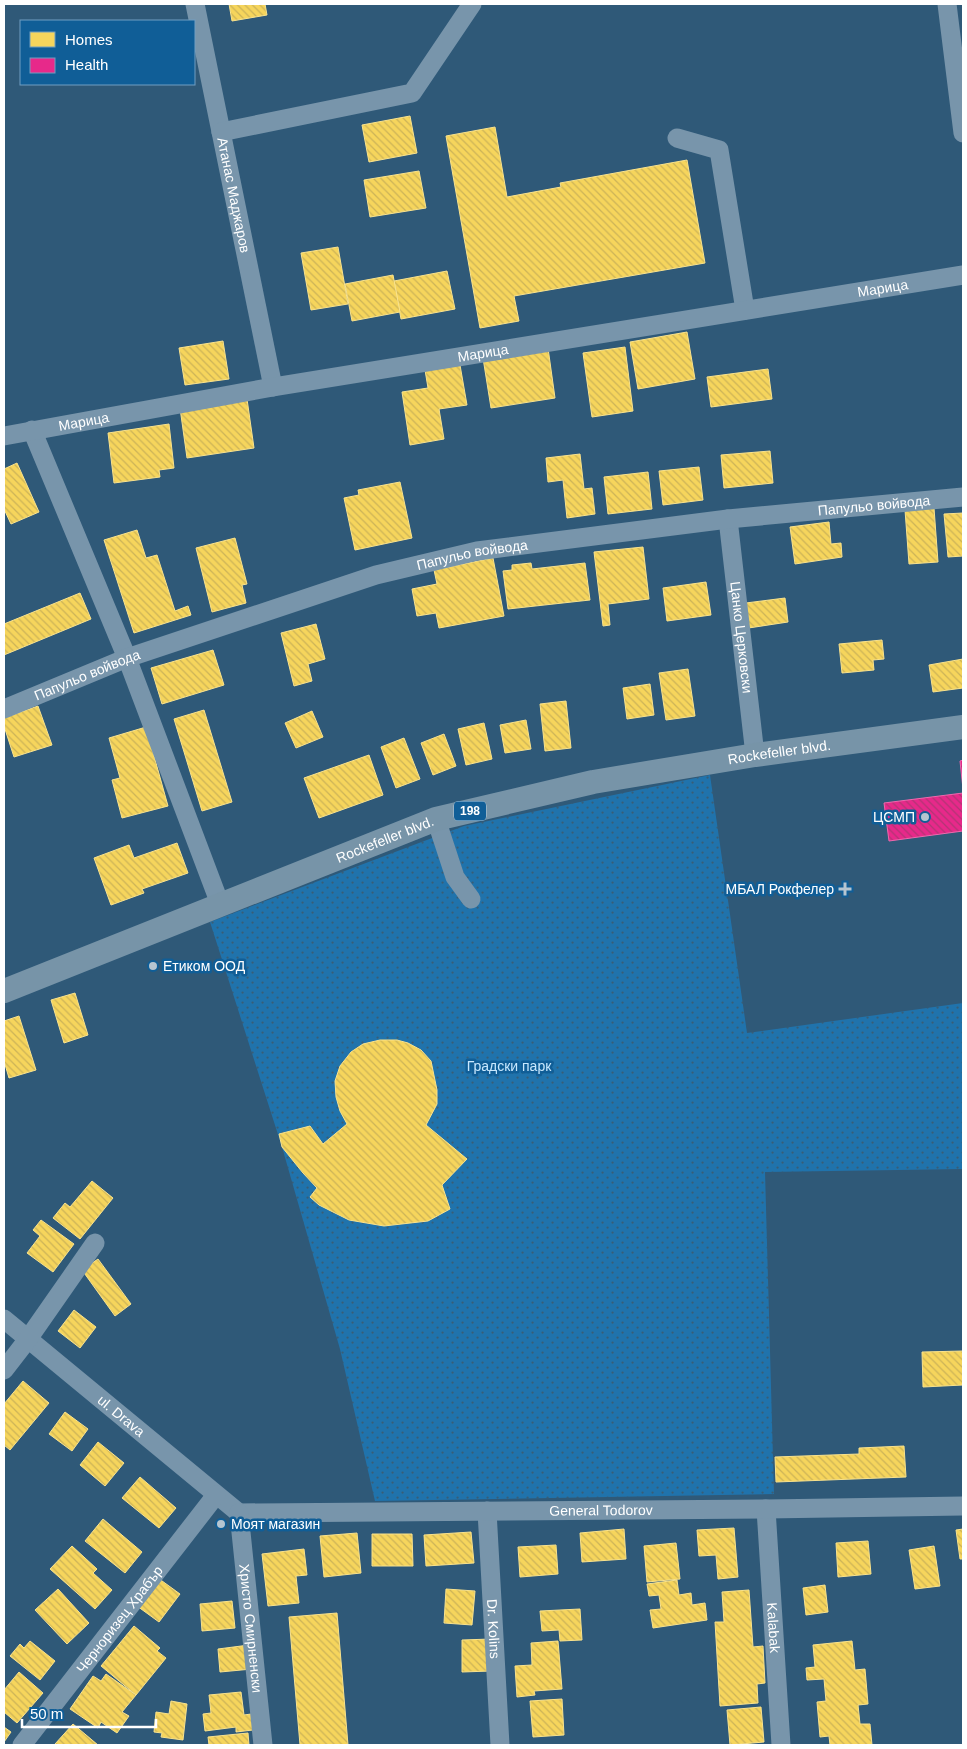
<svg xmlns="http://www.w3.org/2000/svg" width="967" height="1749" font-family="Arial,sans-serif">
	<defs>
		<pattern id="park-dots" width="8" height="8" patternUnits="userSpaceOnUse" patternTransform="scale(1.25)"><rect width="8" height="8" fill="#2073ac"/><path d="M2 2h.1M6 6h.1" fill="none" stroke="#385e77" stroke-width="1.8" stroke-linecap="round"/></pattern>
		<pattern id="homes-back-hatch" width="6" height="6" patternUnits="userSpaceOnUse" patternTransform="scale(1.25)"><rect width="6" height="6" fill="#f6d55c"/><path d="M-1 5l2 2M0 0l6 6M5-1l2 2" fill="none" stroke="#ccb358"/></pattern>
		<pattern id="health-back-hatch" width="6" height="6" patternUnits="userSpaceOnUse" patternTransform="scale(1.25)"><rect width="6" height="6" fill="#e7298a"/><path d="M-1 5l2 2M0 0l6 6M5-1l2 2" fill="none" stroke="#b13574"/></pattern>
	</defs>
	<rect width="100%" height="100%" fill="#2f5978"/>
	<polygon fill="url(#park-dots)" points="710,775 747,1033 963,1003 963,1169 765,1172 774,1494 375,1501 340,1349 282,1147 210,922 464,826"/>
	<g fill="url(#homes-back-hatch)" stroke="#f9e28d">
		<polygon points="229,4 265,4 267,15 232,21"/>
		<polygon points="410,116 417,153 369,162 362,125"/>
		<polygon points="495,127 507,197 561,187 560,183 687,160 705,263 514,296 519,321 480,328 446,136"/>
		<polygon points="419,171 426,208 370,217 364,180"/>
		<polygon points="338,247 348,304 311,310 301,253"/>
		<polygon points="447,271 455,309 401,319 394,281"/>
		<polygon points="393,275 400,312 352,321 345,284"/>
		<polygon points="687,332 695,379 638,389 630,342"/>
		<polygon points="223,341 229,379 185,385 179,348"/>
		<polygon points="625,347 633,411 592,417 583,353"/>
		<polygon points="548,348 555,398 491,408 483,358"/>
		<polygon points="460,365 467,405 439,409 444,439 410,445 402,392 428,388 425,370"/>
		<polygon points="768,369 772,399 711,407 707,377"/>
		<polygon points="247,399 254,448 187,458 180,408"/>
		<polygon points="169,424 174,468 159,470 160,477 114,483 108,433"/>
		<polygon points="770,451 773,483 724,488 721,455"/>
		<polygon points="580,454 584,489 592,488 595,514 567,518 563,480 548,482 546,458"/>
		<polygon points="17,463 39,512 11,524 4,509 4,469"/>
		<polygon points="699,467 703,500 663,505 659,471"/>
		<polygon points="648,472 652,509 608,514 604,477"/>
		<polygon points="400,482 412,538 355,550 344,498 359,495 358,490"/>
		<polygon points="934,508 938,562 909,564 905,510"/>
		<polygon points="963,513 963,556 948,557 944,514"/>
		<polygon points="829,522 831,544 841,543 842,557 795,564 790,527"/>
		<polygon points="137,530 146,558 157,555 175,611 188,606 191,615 134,633 104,540"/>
		<polygon points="235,538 247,584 242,585 246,603 212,612 196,548"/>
		<polygon points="643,547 649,599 608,604 610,625 603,626 594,552"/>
		<polygon points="493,558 504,616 439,628 436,613 417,616 412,589 437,584 434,570"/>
		<polygon points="531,563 532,569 585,563 590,600 508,609 503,571 512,570 512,565"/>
		<polygon points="706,582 711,615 667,621 663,588"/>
		<polygon points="80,593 91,619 4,655 4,624"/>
		<polygon points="785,598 788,622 742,629 738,604"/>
		<polygon points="316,624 325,659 308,664 312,681 294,686 281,633"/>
		<polygon points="882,640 884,659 873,660 874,670 842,673 839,644"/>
		<polygon points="213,650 224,685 162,704 151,668"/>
		<polygon points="963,659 963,688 933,692 929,665"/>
		<polygon points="688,669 695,716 666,720 659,673"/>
		<polygon points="650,684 654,715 627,719 623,688"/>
		<polygon points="566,701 571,748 545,751 540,704"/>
		<polygon points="38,706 52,745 14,757 4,726 4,718"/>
		<polygon points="204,710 232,802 202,811 174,719"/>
		<polygon points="312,711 323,737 296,748 285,723"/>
		<polygon points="526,720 531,749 505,753 500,725"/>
		<polygon points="484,723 492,759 466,765 458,729"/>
		<polygon points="146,727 168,806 122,818 112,780 120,778 109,738"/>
		<polygon points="444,734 456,766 433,775 421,743"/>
		<polygon points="404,738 420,779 396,788 381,747"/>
		<polygon points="369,755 383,795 319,818 304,778"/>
		<polygon points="177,843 188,873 142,889 144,893 111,905 94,858 129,845 134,858"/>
		<polygon points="75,993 88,1035 64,1043 51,1000"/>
		<polygon points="19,1016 36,1070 9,1078 4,1061 4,1021"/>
		<polygon points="380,1040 397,1040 408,1043 421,1050 431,1061 437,1090 437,1104 426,1125 467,1159 442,1185 450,1209 428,1221 384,1226 349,1220 319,1205 310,1197 317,1188 303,1173 282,1147 279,1134 310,1126 323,1144 347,1124 340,1111 336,1097 335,1081 340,1066 351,1052 363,1044"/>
		<polygon points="92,1181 113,1198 80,1239 53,1218 65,1203 70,1207"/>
		<polygon points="41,1220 74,1244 53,1272 27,1253 40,1236 33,1230"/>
		<polygon points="98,1259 131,1304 115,1316 82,1270"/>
		<polygon points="74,1310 96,1327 80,1348 58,1331"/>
		<polygon points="963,1351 963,1385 923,1387 922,1352"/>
		<polygon points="23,1381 49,1403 10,1450 4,1445 4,1404"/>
		<polygon points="65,1412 88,1429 72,1451 49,1434"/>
		<polygon points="98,1442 124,1463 105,1486 80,1465"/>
		<polygon points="904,1446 906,1477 776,1482 775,1457 859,1454 859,1448"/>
		<polygon points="140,1477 176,1508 159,1528 122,1498"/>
		<polygon points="103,1519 142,1552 125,1573 85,1541"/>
		<polygon points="734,1528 738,1577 718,1579 716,1555 699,1556 697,1530"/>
		<polygon points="624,1529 626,1559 582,1562 580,1533"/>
		<polygon points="963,1529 963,1559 960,1559 956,1530"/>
		<polygon points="471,1532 474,1563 426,1566 424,1535"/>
		<polygon points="357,1533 361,1573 324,1577 320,1536"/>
		<polygon points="372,1534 412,1534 413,1566 372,1566"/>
		<polygon points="868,1541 871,1574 838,1577 836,1543"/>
		<polygon points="676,1543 680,1579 647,1582 644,1546"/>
		<polygon points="556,1545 558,1574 520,1577 518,1547"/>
		<polygon points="72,1546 97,1569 93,1573 112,1590 95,1609 50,1569"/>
		<polygon points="934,1546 940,1586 915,1589 909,1550"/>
		<polygon points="304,1549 307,1575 296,1576 299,1603 268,1606 262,1554"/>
		<polygon points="158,1578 180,1594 159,1622 137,1606"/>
		<polygon points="677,1580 679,1595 691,1593 692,1605 705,1603 707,1620 653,1628 650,1610 661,1609 659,1595 649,1596 647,1584"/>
		<polygon points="825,1585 828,1612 806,1615 803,1588"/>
		<polygon points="58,1589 89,1623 67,1644 35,1610"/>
		<polygon points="446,1589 475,1591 472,1625 444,1623"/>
		<polygon points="749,1590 753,1647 763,1646 765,1683 757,1684 758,1703 720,1706 715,1622 724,1622 722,1592"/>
		<polygon points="232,1601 235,1628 202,1631 200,1604"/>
		<polygon points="580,1609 582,1640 560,1641 559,1630 542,1631 540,1611"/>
		<polygon points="337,1613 348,1745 300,1745 289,1617"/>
		<polygon points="134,1626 160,1648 157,1651 166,1658 136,1695 101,1666"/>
		<polygon points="491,1639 491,1671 462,1672 462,1640"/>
		<polygon points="30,1641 55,1661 40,1680 10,1656 20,1644 24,1648"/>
		<polygon points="558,1641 562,1689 534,1691 535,1695 517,1697 515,1666 532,1665 531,1643"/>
		<polygon points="852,1641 855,1670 865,1669 868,1704 858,1705 860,1724 870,1724 872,1745 830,1745 829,1736 820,1737 817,1702 826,1701 824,1679 807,1680 806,1668 815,1667 813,1645"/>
		<polygon points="249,1645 252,1669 220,1672 218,1649"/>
		<polygon points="19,1672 43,1693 17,1723 4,1712 4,1690"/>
		<polygon points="106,1674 136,1695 122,1712 129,1716 117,1733 101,1722 98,1728 70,1709 93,1676 101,1681"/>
		<polygon points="241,1692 244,1715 251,1714 253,1730 236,1732 236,1727 205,1731 203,1714 211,1713 209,1695"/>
		<polygon points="562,1699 564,1735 533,1737 530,1701"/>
		<polygon points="171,1701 187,1704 183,1740 161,1737 162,1733 154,1732 156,1712 169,1714"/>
		<polygon points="761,1707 764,1742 730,1745 727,1710"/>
		<polygon points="73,1724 98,1745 56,1745 55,1744"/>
		<polygon points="4,1727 11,1732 4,1742"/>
		<polygon points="248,1733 249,1745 209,1745 208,1737"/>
	</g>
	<g fill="url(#health-back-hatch)" stroke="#ee69ad">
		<polygon points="963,760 963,789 960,761"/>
		<polygon points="963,793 963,831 889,841 884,803"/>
	</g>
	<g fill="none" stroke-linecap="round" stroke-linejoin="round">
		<g stroke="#7895ab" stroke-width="19">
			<path id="s1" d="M195 4 273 387"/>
			<polyline points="947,4 963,133"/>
			<polyline points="221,132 412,93 472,4"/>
			<polyline points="677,138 719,150 745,310"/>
			<polyline points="32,430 127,658 220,904"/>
			<path id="s2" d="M4 436 273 387 963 275"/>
			<path id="s3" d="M728 519 755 755"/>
			<path id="s4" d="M4 709 127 658 376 575 477 551 728 519 963 497"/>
			<polyline points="436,819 455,877 471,899"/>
			<path id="s5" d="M4 1319 239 1513"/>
			<polyline points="4,1370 28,1339 95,1243"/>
			<path id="s6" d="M766 1509 781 1745"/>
			<path id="s7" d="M487 1511 500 1745"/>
			<path id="s8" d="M239 1513 766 1509 963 1506"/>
			<path id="s9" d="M239 1513 263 1745"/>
			<path id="s10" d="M22 1745 216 1495"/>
		</g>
		<path stroke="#7794a8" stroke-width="24" id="s11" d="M4 991 436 819 593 782 755 755 963 727"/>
	</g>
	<g fill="#b6c5d0" stroke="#105e97" stroke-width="2">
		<circle cx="925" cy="817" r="5"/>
		<path d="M842.5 881.5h5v5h5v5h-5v5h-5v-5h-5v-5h5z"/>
		<circle cx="153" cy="966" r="5"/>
		<circle cx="221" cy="1524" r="5"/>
	</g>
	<g text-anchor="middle" stroke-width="5" stroke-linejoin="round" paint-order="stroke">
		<rect fill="#105e97" stroke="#b7cfe0" stroke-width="1" x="454" y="801.5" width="32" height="19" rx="4"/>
		<g font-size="12" font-weight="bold" fill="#fff">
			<text x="470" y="815">198</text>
		</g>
		<g font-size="14" fill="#fff" stroke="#105e97">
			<text dy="5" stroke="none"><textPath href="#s1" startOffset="195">Атанас Маджаров</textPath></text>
			<text dy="5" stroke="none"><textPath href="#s2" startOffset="891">Марица</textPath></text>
			<text dy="5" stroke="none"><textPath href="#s2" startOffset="486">Марица</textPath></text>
			<text dy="5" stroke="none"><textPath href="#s2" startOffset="81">Марица</textPath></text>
			<text dy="5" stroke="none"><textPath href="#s4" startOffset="899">Папульо войвода</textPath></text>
			<text dy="5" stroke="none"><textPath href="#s4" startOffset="494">Папульо войвода</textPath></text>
			<text dy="5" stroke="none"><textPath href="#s3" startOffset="119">Цанко Церковски</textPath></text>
			<text dy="5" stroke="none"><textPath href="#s4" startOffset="90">Папульо войвода</textPath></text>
			<text dy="5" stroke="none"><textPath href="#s11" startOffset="815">Rockefeller blvd.</textPath></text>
			<text dy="5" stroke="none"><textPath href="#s11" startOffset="410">Rockefeller blvd.</textPath></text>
			<text dy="5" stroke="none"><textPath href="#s5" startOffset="152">ul. Drava</textPath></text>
			<text dy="5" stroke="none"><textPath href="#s8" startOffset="362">General Todorov</textPath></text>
			<text dy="5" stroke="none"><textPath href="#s10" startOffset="159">Черноризец Храбър</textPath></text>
			<text dy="5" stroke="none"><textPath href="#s6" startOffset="119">Kalabak</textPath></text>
			<text dy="5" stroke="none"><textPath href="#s7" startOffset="118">Dr. Kolins</textPath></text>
			<text dy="5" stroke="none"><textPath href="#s9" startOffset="116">Христо Смирненски</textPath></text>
		</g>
		<g font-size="14" fill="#fff" stroke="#105e97" text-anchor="end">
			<text x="915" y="822">ЦСМП</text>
			<text x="834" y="894">МБАЛ Рокфелер</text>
			<text x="163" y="971" text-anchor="start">Етиком ООД</text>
			<text x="231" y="1529" text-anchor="start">Моят магазин</text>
		</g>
		<g font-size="14" fill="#c8e8fe" stroke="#105e97">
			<text x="509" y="1071">Градски парк</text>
		</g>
	</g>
	<rect width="967" height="1749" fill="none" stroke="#ffffff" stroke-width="10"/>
	<rect x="20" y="20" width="175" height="65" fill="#105e97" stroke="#709ec1"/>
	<rect x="30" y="32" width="25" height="15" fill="#f6d55c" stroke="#709ec1"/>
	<text x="65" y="45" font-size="15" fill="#ffffff">Homes</text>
	<rect x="30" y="58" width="25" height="15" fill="#e7298a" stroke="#709ec1"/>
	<text x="65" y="70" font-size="15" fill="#ffffff">Health</text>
	<path d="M22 1719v8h134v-8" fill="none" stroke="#ffffff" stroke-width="2.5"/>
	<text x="30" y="1719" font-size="15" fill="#ffffff" stroke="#105e97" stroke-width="4" paint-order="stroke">50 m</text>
</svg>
